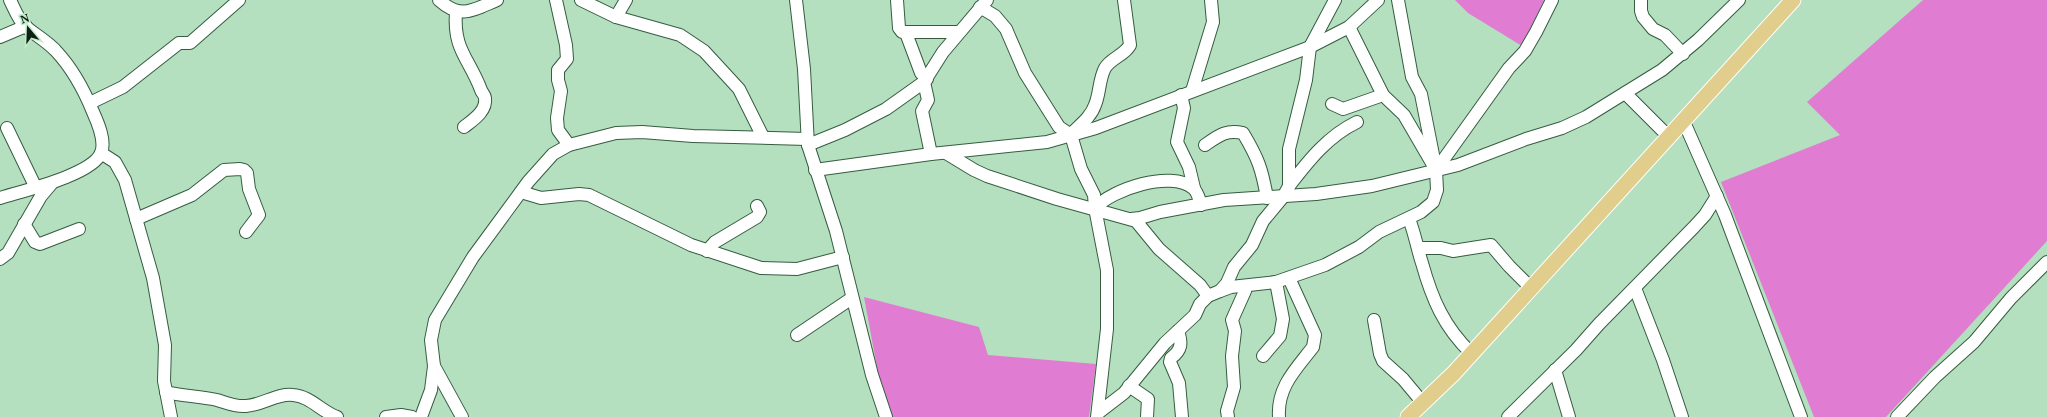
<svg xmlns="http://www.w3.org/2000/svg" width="2047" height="417" font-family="'Noto Serif',serif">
	<rect width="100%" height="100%" fill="#b4e0bf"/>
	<g fill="#e07dd2">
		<polygon points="1455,0 1544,0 1522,46 1468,13"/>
		<polygon points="1923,0 2047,0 2047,241 1886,417 1814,417 1721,182 1840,135 1807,102"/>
		<polygon points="864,297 979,327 988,355 1096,364 1089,417 891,417 879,378"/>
	</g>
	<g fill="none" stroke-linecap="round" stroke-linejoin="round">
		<defs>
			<g id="minor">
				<path d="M439 0C461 20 473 10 497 0"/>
				<polyline points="556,0 566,45 567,59 558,70 558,80 561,91 557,118 558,130 569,145"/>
				<polyline points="581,0 616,17 680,35 704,51 739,89 763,137"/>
				<polyline points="796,0 804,69 808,145 836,231 872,375 886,417"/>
				<polyline points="897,0 899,28 902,32 958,32"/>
				<polyline points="1641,0 1641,11 1643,17 1653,29 1665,35 1683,54"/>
				<polyline points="980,7 995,16 1006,29 1025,73 1059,127 1071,135 1081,169 1094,195 1095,208 1107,270 1107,329 1097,417"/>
				<path d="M456 12C453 50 469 58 481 90 482 93 485 95 485 98 487 111 473 120 464 127"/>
				<polyline points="616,17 626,0"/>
				<polyline points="1349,27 1383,95 1404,115 1436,170 1509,68 1525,51 1536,32 1552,0"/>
				<polyline points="906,33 921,73 927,79"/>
				<polyline points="0,37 26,26"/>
				<polyline points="924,82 928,100 922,111 931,154"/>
				<polyline points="1192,91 1213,22 1211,0"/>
				<polyline points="1625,93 1669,137"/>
				<polyline points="1181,95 1184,108 1177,142 1189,167 1194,188"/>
				<polyline points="90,103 123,87 179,43 190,43 239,0"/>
				<polyline points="1332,104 1343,109 1383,95"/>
				<polyline points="1684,122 1725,215 1801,417"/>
				<polyline points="7,128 36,188"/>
				<path d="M1071 134C1080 125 1091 117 1095 105 1100 93 1099 79 1105 68 1111 58 1125 55 1130 45L1124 0"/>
				<polyline points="808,145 845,130 886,109 924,82 943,52 987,0"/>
				<path d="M1205 145C1218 136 1226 129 1243 133 1258 158 1262 169 1267 198"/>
				<polyline points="101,153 115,162 125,180 153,278 165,345 164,381 171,417"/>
				<polyline points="946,153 974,170 987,176 1057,199 1136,221 1159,249 1200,285 1208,296"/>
				<polyline points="815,170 931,154 1047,142 1096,128 1310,47 1349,27 1378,0"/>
				<path d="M1289 186C1309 160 1328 136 1357 122"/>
				<polyline points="521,192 541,198 579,194 589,195 691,245 761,268 797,269 843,257"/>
				<path d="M0 198C22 191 92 175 101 153 106 141 98 123 93 112 84 90 72 68 56 51 47 41 35 35 25 26 18 19 14 8 10 0"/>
				<path d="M1095 208C1113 189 1170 170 1193 188 1198 192 1199 199 1201 205"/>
				<polyline points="136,219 192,195 224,170 240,169 244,170 247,173 249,189 259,215 246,232"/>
				<polyline points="1131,219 1140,218 1160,212 1224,200 1316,194 1372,186 1458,165 1526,139 1562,128 1586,117 1662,70 1698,40 1739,0"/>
				<path d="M1409 219C1415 234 1417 248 1422 263 1432 299 1444 327 1471 353"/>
				<polyline points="24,224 35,242 40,244 79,229"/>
				<polyline points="1419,248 1441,248 1453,251 1491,245 1509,266 1531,288"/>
				<polyline points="707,251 715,242 757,217 760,212 757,206"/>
				<polyline points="0,259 8,253 41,196 52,183"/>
				<polyline points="1635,288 1663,360 1682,417"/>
				<polyline points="1220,291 1231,287 1276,282 1325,265 1359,247 1379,232 1421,212 1433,202 1437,190 1436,170 1421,94 1412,77 1398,0"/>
				<polyline points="1374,320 1380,354 1383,361 1403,379 1423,403"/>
				<path d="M1178 331C1182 343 1182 350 1171 358L1170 362 1179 383 1182 417"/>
				<polyline points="797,335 852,298"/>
				<polyline points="1263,356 1280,336 1283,319 1276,282"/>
				<polyline points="1555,370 1569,417"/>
				<polyline points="1129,386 1148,399 1147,417"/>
				<path d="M166 392C182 396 199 396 217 400 227 403 236 407 246 406 263 405 277 393 293 395 310 396 322 412 337 417"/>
				<polyline points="1098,413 1124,393 1165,343 1195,315 1200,304 1208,296 1220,291 1227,283 1234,267 1252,245 1263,221 1283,197 1289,186 1289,149 1306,80 1310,47 1335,0"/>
				<polyline points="386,417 401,415 412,417"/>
				<polyline points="421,417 431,390 434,366"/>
				<polyline points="462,417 434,366 431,340 435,320 473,257 528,182 553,154 569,145 616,133 642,132 693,136 807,139"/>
				<polyline points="1228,417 1227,411 1234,387 1232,356 1235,331 1232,320 1245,291 1246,286"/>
				<path d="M1279 417C1277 387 1296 369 1313 347L1315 335 1289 278"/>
				<polyline points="1508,417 1576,350 1599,324 1694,227 1705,215 1717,196"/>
				<polyline points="1897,417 1935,377 1974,342 2011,298 2047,262"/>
			</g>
			<polyline id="major" points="1408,417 1454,373 1793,0"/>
		</defs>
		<use href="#minor" stroke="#355c40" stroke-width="14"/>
		<use href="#major" stroke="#fff" stroke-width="17"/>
		<use href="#minor" stroke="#fff" stroke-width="12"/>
		<use href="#major" stroke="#e2ce8c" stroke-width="15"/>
	</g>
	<g transform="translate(28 28) rotate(341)" stroke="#c1edcc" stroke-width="3" paint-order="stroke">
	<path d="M0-3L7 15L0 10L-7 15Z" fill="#0f1f13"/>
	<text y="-6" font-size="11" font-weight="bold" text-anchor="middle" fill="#0f1f13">N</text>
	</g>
</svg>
